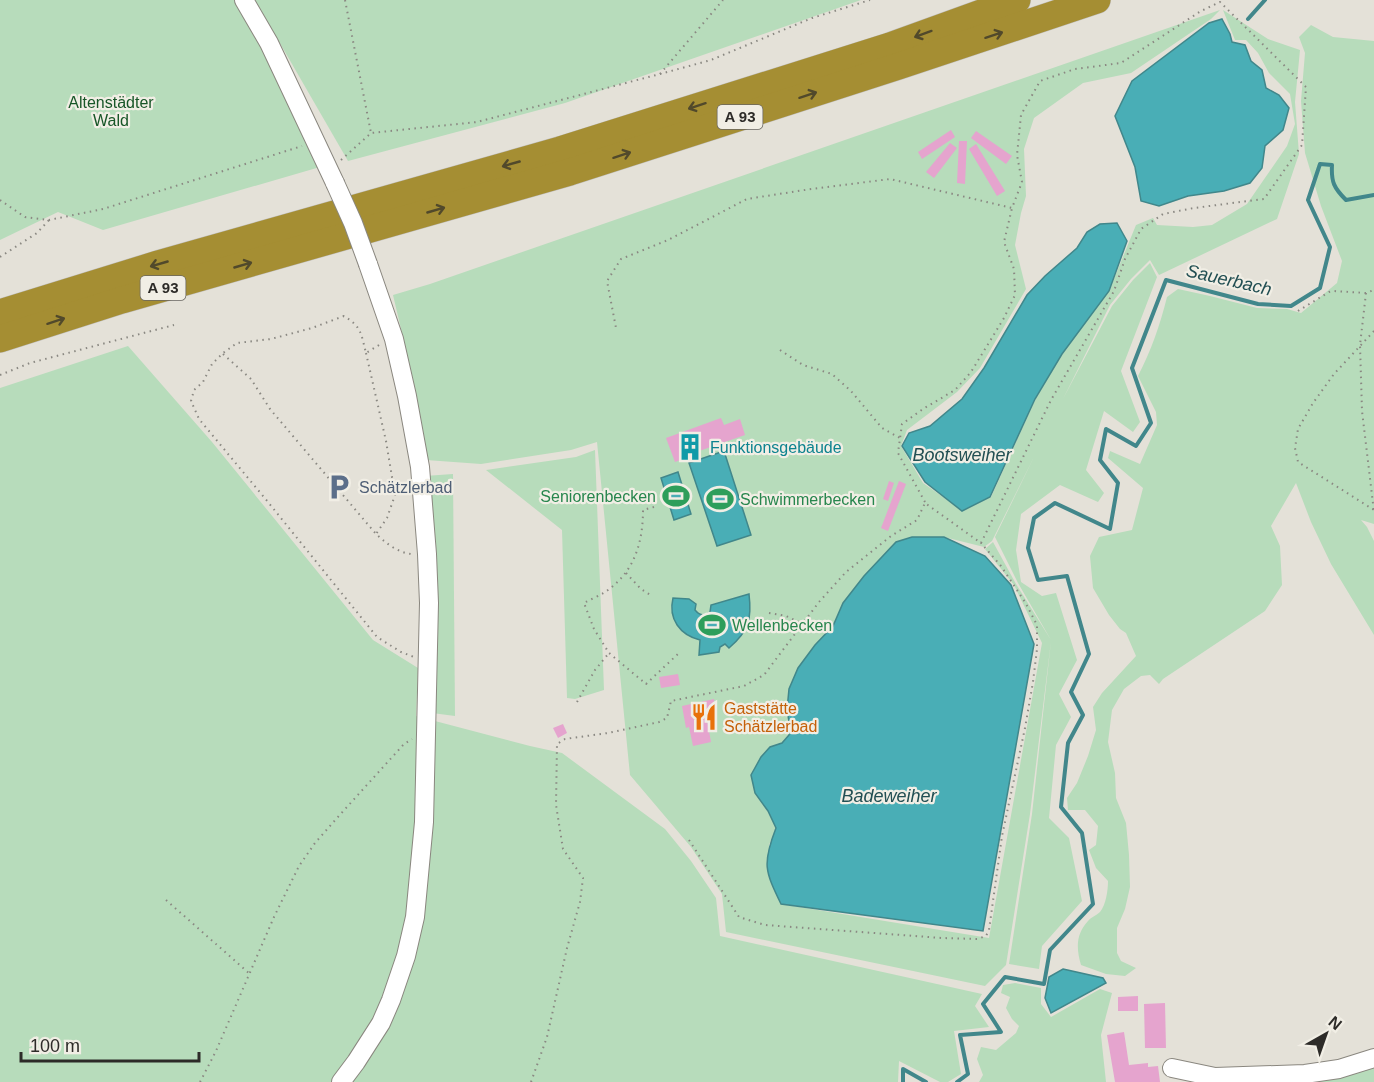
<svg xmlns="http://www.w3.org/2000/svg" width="1374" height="1082" font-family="Arial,sans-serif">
	<rect width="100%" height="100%" fill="#e4e1d8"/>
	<g fill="#b7dcbb" fill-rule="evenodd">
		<polygon points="0,0 235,0 301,122 320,167 103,230 58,212 0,240"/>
		<polygon points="255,0 861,0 565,103 348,161"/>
		<path d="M1220 10 1211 19 1131 73 1083 83 1034 118 1024 149 1026 196 1021 213 1015 245 1026 289 980 368 957 392 907 430 901 446 923 483 962 510 991 497 1035 400 1062 354 1109 291 1136 225 1153 218 1157 225 1193 227 1212 225 1247 204 1287 146 1295 124 1290 94 1269 73 1258 53 1246 40H1235L1223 10 1268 39 1300 50 1295 102 1299 154 1277 219 1159 275 1150 260 1131 279 1110 305 1063 399 1112 306 1133 280 1150 263 1157 277 1121 371 1140 422 1133 432 1104 411 1086 470 1104 493 1098 502 1060 485 1021 514 1016 550 1021 582 1042 596 1056 593 1077 660 1059 694 1071 717 1056 745 1049 818 1069 838 1082 901 1042 946 1039 969 1009 964 1032 814 1051 641 1030 814 1006 965 985 986 726 932 722 894 691 847 630 775 597 442 571 450 481 464 426 460 414 384 393 295 430 284ZM1034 457 995 537 1018 583 1051 640 1016 584 993 542 985 549 1014 585 1042 643 989 938 781 904 769 845 776 829 769 811 755 793 770 747 782 743 789 735 790 727 787 710 815 645 833 626 843 603 864 576 896 542 944 537 984 547 992 541Z"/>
		<path d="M1311 25 1333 37 1374 41V524L1361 520 1367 527 1374 541V635L1331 564 1311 522 1296 483 1271 526 1280 546 1282 585 1265 611 1163 679 1159 684 1150 675 1141 676 1124 689 1112 710 1108 742 1115 773 1116 798 1126 823 1129 855 1130 887 1125 909 1117 928V953L1121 961 1136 968 1125 976 1106 974 1081 965C1076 948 1076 934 1088 921 1091 917 1096 916 1100 912 1106 905 1108 890 1108 881L1096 868 1089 850 1096 845 1098 826 1085 810H1068L1067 798 1077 783 1088 756 1096 730 1093 707 1102 693 1136 656 1126 633 1120 629 1109 615 1093 588 1090 556 1099 537 1132 530 1143 488 1108 458 1110 451 1140 464 1157 425 1156 412 1138 376C1151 351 1160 325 1167 297L1178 289 1210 296 1257 308 1287 309 1301 313 1337 283 1342 261 1321 206 1305 153 1301 101 1305 53 1299 37Z"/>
		<polygon points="128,346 212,442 373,640 418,668 416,716 530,746 562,753 665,829 691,861 716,898 720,936 982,994 975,1006 989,1027 954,1031 961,1074 948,1082 940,1082 899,1061 898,1082 0,1082 0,388"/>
		<polygon points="595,450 604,690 575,699 567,698 562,530 486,470 576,457"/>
		<polygon points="453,474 455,716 432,713 425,476"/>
		<polygon points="1015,983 1041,988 1041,1004 1051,1017 1100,989 1112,993 1101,1035 1106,1082 979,1082 983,1075 977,1059 981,1047 996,1050 1016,1033 1019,1026 1012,1019 1006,1008 1010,997 1001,993 1003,985"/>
		<polygon points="1374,1065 1374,1082 1315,1082 1366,1069"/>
	</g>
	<g fill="#49aeb6" stroke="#41878b" stroke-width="1.5">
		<polygon points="1222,19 1230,34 1232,42 1245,45 1251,61 1262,70 1266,88 1279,95 1289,108 1283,130 1265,146 1262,168 1250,183 1224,191 1188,196 1159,206 1141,201 1135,167 1115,116 1132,81 1209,23"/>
		<polygon points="1117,223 1127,241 1109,291 1062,354 1035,399 990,497 962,511 925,482 902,446 909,433 930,426 962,399 984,368 1027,295 1045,276 1077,248 1087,232 1100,224"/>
		<polygon points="724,451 751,535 717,546 689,463"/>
		<polygon points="678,472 691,514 674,520 661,478"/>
		<path d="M912 537H944L985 556 1011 585 1034 644 983 931 781 904C765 871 762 864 776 828L768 811 755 793 751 775 761 757 770 747 782 743 789 735 790 727 787 710 789 689 798 668 815 645 833 626 843 603 864 576 896 542Z"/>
		<path d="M749 594C752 619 749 631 729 648L725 644 720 647 719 652 699 655 700 640C680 635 668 619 673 598L689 599 696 604 695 610C700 616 704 616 710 612L711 605Z"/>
		<polygon points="1063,969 1103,978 1106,983 1051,1013 1045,998 1049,977"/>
	</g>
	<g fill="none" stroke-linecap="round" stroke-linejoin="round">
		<g stroke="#41878b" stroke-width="4">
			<polyline points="1248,19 1265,0"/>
			<polyline points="903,1082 903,1069 926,1082"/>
			<path d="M957 1082 968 1074 960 1035 1001 1032 983 1004 1005 977 1044 984 1050 950 1093 904 1082 833 1061 807 1068 743 1083 715 1071 692 1089 654 1067 576 1038 580 1028 548 1034 518 1055 503 1110 529 1118 483 1100 460 1106 429 1136 446 1151 423 1132 368 1166 280 1258 304 1291 306 1320 288 1330 247 1308 200 1320 164 1332 165C1331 182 1334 188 1346 200L1374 195"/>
		</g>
	</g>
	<g fill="#e5a4ce">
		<polygon points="951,130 955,137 922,159 918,152"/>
		<polygon points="976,131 1012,156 1006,164 971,138"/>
		<polygon points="959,141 967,141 965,184 957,183"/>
		<polygon points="950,143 957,148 934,178 926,172"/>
		<polygon points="976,144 1005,191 997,196 969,149"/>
		<polygon points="721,418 724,425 740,419 745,435 682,457 683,459 675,462 666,438"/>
		<polygon points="889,481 894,483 888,501 883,499"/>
		<polygon points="899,481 906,484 888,531 881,528"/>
		<polygon points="678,674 680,685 661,688 659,677"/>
		<polygon points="714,699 717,718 707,720 711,742 693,746 689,727 686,728 682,706"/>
		<polygon points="563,724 567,733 558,738 553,728"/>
		<polygon points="1138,996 1138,1011 1118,1011 1118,997"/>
		<polygon points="1165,1003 1166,1048 1145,1048 1144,1004"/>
		<polygon points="1124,1032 1129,1065 1148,1063 1148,1067 1158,1066 1160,1082 1115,1082 1107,1035"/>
	</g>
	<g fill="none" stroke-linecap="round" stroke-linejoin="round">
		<defs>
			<g id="minor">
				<polyline points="244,0 269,43 335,183"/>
				<polyline points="1172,1068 1215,1077 1305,1074 1339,1069 1374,1058"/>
				<polyline points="341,1082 356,1062 381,1023 391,1000 406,956 415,917 424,822 429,603 427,554 420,467 407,396 394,339 368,264"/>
			</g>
			<g id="highway">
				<polyline points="0,313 158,264 560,150 890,46 1017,0"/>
				<polyline points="0,339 122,300 570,172 899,66 1097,0"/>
			</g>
		</defs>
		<use href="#minor" stroke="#8a877f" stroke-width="20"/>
		<use href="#highway" stroke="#c0bfbe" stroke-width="28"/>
		<g stroke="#8a8882" stroke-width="2" stroke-dasharray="1.5 4.5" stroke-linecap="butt">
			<polyline points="345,0 371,133"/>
			<polyline points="660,74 723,0"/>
			<polyline points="341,160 371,133 477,122 660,74 711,60 812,18 870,0"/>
			<polyline points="0,200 25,217 49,220 103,209 302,146"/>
			<polyline points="0,257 37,233 49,220"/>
			<polyline points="1366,293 1360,345 1362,411 1374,512"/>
			<polyline points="1298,311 1329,292 1334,291 1366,293 1374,290"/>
			<polyline points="1374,331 1334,374 1313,403 1298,429 1295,448 1298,462 1374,510"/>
			<path d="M379 345 366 353C361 334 362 327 344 316L312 328 271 339 237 343 223 353 212 364 203 382 194 390 191 401 199 419 268 502 377 637 401 652 414 657"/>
			<polyline points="780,350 803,365 832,374 851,391 882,428 900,438"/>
			<polyline points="366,353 386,441 395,495 387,518 376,534"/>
			<path d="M223 354 251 379 270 409 376 534C386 543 398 553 412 554"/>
			<polyline points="0,375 30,363 174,325"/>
			<polyline points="925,502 898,453 902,424 923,409 955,390 971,372 1004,318 1015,295 1014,269 1004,242 1012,208"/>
			<path d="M654 507 643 510C643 543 634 573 605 592 599 596 591 599 584 603L594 629 609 653 646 684 679 653"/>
			<polyline points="626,573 641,589 652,596"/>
			<polyline points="769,613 786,616 803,624"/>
			<polyline points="577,702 595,670 609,653"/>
			<polyline points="689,840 739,917 765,925 942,938 977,939 986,936 989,930 1002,836 1025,728 1033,682 1037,649 1037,625 1025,602 1001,566 981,543"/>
			<polyline points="166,900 250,974"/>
			<polyline points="200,1082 216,1051 274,917 299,866 315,843 337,818 404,744 412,739"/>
			<polyline points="531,1082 547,1037 567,948 580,902 583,878 563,849 556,805 557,744 565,739 608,733 659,722 667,718 671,701 744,686 764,675 819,602 846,572 891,536 917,520 925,503 981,543 1051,400 1114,291 1125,259 1141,229 1163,214 1194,208 1264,199 1302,145 1306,87 1220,2 1201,11 1121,63 1075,69 1040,81 1021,115 1017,155 1022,182 1012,208 890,179 811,189 747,199 668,240 621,259 607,281 616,328"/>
		</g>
		<use href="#minor" stroke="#fff" stroke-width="18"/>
		<use href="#highway" stroke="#a58e33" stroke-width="27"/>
		<defs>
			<polyline id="minor-bridge" points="335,183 353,223 368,264"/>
		</defs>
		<use href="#minor-bridge" stroke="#8a877f" stroke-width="20" stroke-linecap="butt"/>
		<use href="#minor-bridge" stroke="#fff" stroke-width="18"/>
	</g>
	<defs><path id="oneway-shaft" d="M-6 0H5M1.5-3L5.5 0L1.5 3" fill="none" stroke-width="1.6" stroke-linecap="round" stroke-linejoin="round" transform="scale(1.5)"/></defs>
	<g stroke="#51492b">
		<use href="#oneway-shaft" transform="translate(923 34) rotate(160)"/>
		<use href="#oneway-shaft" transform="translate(994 35) rotate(-18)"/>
		<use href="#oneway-shaft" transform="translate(808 95) rotate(-18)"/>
		<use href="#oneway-shaft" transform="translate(697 106) rotate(162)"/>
		<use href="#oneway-shaft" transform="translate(622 155) rotate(-18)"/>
		<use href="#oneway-shaft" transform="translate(511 164) rotate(164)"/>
		<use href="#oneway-shaft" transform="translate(436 210) rotate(-16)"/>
		<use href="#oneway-shaft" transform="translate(159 264) rotate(164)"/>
		<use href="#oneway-shaft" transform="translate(243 265) rotate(-16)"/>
		<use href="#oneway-shaft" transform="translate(56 321) rotate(-18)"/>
	</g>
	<defs>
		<symbol id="building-bare" viewBox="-9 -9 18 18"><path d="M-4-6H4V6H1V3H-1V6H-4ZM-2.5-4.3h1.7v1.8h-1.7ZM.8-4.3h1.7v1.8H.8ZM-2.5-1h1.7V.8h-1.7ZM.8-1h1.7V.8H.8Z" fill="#0f9aa8" stroke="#f1eee5" stroke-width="2.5" paint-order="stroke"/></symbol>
		<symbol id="parking-bare" viewBox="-9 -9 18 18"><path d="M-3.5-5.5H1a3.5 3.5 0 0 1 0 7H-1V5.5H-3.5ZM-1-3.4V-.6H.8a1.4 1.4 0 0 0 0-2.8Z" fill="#5c6f8a" stroke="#f1eee5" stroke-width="2.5" paint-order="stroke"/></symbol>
		<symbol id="stadium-bare" viewBox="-9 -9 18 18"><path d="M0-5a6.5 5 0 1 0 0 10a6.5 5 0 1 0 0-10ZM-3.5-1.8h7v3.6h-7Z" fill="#2e9e5b" stroke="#f1eee5" stroke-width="2.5" paint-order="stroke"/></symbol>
		<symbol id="restaurant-bare" viewBox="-9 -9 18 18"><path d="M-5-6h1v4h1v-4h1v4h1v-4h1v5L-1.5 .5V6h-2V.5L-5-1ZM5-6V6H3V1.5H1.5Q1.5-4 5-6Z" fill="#e8710a" stroke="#f1eee5" stroke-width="2.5" paint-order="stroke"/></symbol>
	</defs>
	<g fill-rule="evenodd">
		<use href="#building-bare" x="671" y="428" width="38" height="38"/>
		<use href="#parking-bare" x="320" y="468" width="38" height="38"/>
		<use href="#stadium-bare" x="657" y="477" width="38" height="38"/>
		<use href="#stadium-bare" x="701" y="480" width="38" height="38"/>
		<use href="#stadium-bare" x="693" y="606" width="38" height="38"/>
		<use href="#restaurant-bare" x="685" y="698" width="38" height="38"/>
	</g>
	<g text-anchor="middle" stroke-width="4.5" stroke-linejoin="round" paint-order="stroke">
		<g fill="#f1eee5" stroke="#686661" stroke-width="1.5">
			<rect x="717.5" y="105" width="45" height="24" rx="4.5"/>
			<rect x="140.5" y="276" width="45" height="24" rx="4.5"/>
		</g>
		<g font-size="15" font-weight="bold" fill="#2d2b28">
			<text x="740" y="122">A 93</text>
			<text x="163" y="293">A 93</text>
		</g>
		<g font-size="16" fill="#175627" stroke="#f1eee5">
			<text x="111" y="108">Altenstädter<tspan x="111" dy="18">Wald</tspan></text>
		</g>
		<g font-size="16" fill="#0d838f" stroke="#f1eee5" text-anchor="start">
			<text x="710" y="453">Funktionsgebäude</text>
		</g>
		<g font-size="16" fill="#4e5e75" stroke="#f1eee5" text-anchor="start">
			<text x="359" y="493">Schätzlerbad</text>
		</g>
		<g font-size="16" fill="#27864d" stroke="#f1eee5" text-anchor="start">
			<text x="656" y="502" text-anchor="end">Seniorenbecken</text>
			<text x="740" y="505">Schwimmerbecken</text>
			<text x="732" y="631">Wellenbecken</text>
		</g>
		<g font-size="16" fill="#c56008" stroke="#f1eee5" text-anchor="start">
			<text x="724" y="714">Gaststätte<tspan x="724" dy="18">Schätzlerbad</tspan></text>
		</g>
		<g font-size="18" font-style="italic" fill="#224f53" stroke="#f1eee5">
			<text transform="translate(1229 280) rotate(13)" y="6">Sauerbach</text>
			<text x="962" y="461">Bootsweiher</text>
			<text x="889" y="802">Badeweiher</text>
		</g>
	</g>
	<g transform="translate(1326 1034) rotate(40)" stroke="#f1eee5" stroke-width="4.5" paint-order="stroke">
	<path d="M0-4.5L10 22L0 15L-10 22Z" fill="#2d2b28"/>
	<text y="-9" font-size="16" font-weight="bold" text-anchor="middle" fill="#2d2b28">N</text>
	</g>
	<path d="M21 1052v9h178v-9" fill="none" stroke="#2d2b28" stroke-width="3"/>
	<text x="30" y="1052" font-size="18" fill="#2d2b28" stroke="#f1eee5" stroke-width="4.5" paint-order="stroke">100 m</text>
</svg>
